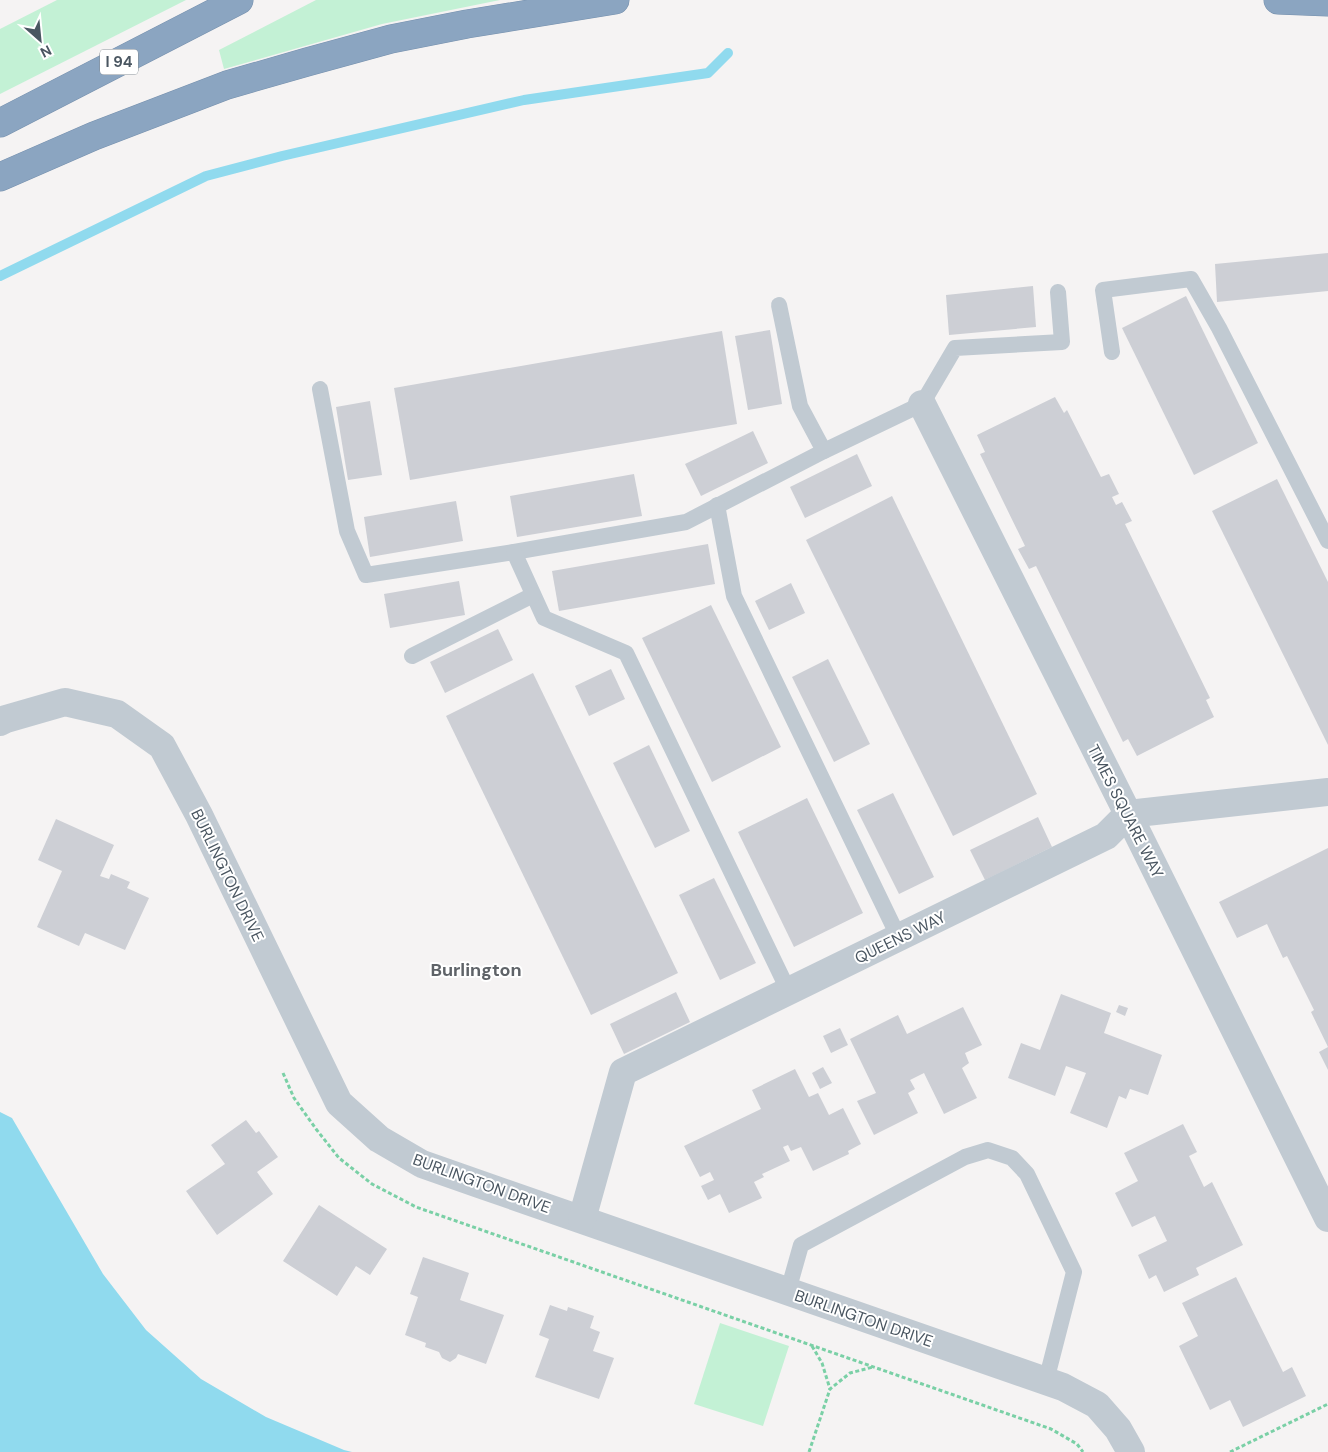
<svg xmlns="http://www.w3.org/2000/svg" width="1328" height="1452" font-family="'DM Sans',sans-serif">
	<rect width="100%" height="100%" fill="#f5f3f3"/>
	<g fill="#c3f1d5">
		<polygon points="57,0 186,0 0,94 0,29"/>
		<polygon points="316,0 500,0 382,24 224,69 219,50"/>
		<polygon points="720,1323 789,1346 763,1426 694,1404"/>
	</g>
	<polygon fill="#90daee" points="0,1112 12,1118 103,1274 146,1330 201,1379 266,1417 344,1450 352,1452 0,1452"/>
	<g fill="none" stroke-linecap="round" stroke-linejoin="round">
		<polyline stroke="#90daee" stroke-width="10" points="0,276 206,176 282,156 524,100 708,73 728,53"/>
	</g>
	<g fill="#cdcfd5">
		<polygon points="1328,253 1328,291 1217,302 1215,264"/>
		<polygon points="1033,286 1036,327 949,335 946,295"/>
		<polygon points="1186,296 1258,443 1194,475 1122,328"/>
		<polygon points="770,330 782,404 748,410 735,336"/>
		<polygon points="722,331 737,424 410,480 394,388"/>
		<polygon points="1055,397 1064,413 1067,410 1101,477 1109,474 1119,494 1112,497 1116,505 1122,502 1132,521 1125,524 1210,698 1206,700 1214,717 1137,756 1128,739 1123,742 1036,566 1029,569 1018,549 1025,546 980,454 985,452 977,435"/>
		<polygon points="370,401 382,475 348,480 336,407"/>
		<polygon points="753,431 768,463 701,496 685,464"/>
		<polygon points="857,454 872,486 805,518 790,487"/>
		<polygon points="634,474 642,516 517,537 510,496"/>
		<polygon points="1277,479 1328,582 1328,745 1212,511"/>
		<polygon points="892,496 1037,794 953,836 806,540"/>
		<polygon points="456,501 463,541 370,557 364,517"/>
		<polygon points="708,544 715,584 559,611 552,571"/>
		<polygon points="459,581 465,615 390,628 384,594"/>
		<polygon points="791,583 805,613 769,630 755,601"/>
		<polygon points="711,605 781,747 712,782 642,638"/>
		<polygon points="498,629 513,660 445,693 430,662"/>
		<polygon points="828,659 870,744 834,762 792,677"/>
		<polygon points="611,669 625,699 589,716 575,686"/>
		<polygon points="533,673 678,973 591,1015 446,716"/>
		<polygon points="649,745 690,831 655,848 613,763"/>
		<polygon points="893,793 934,877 899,894 857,810"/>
		<polygon points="807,798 863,913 794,947 738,832"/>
		<polygon points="1038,817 1052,847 985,880 970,850"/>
		<polygon points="56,819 114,845 100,876 109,879 111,874 130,882 127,888 149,898 125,950 85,933 79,946 37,927 62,871 38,860"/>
		<polygon points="1328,848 1328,1047 1311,1012 1314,1010 1287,956 1283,958 1267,924 1237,938 1219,902"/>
		<polygon points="714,878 756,963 720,980 679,895"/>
		<polygon points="676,992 690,1022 624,1054 610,1024"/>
		<polygon points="1061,994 1111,1013 1104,1033 1162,1055 1148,1095 1130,1089 1126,1099 1119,1096 1107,1128 1070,1113 1086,1073 1066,1066 1055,1096 1008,1078 1021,1043 1040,1050"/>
		<polygon points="1119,1005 1128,1008 1125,1016 1116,1012"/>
		<polygon points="963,1007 982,1045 965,1053 969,1063 962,1068 977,1098 944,1114 924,1073 910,1080 915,1089 908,1093 918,1113 874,1135 857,1101 876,1093 850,1039 898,1015 907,1034"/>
		<polygon points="840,1028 848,1045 831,1053 823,1036"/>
		<polygon points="1328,1047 1328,1070 1319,1052"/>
		<polygon points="823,1067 832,1083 820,1089 812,1073"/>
		<polygon points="795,1069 809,1097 818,1093 829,1115 843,1108 861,1144 848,1151 849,1154 813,1171 801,1147 791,1151 788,1145 783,1147 790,1161 762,1174 764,1177 754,1182 762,1198 729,1213 720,1194 708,1200 701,1186 714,1180 710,1172 700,1177 684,1146 761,1109 752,1090"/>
		<polygon points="246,1120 256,1133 259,1131 278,1157 257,1172 273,1194 217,1235 186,1191 225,1164 211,1145"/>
		<polygon points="1183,1124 1197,1152 1189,1156 1204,1187 1212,1182 1243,1245 1196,1268 1199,1275 1164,1292 1156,1275 1149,1279 1138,1255 1167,1241 1155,1216 1132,1227 1115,1193 1138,1181 1124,1153"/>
		<polygon points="319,1205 387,1249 370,1275 356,1266 337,1296 283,1261"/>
		<polygon points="423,1257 469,1273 460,1300 504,1315 486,1364 458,1354 456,1358 450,1362 442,1358 439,1352 425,1347 426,1343 405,1335 418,1297 410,1294"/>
		<polygon points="1236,1277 1283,1372 1292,1367 1306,1396 1243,1427 1230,1400 1210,1410 1179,1346 1198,1336 1182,1303"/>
		<polygon points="550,1305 567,1311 568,1307 594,1316 590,1328 600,1332 593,1351 614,1358 599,1399 535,1377 549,1339 539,1335"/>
	</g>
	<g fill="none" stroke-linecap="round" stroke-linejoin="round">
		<defs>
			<g id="motorway">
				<polyline points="1278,0 1328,2"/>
				<polyline points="0,123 239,0"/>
				<polyline points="0,177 94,136 227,85 307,62 391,39 467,24 615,0"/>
			</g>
		</defs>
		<use href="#motorway" stroke="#7690ad" stroke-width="29"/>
		<g stroke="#7ad0a6" stroke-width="3" stroke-dasharray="4 2.5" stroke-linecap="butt">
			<polyline points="283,1073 294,1098 316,1129 339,1158 372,1184 416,1207 1051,1429 1077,1444 1083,1452"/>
			<polyline points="812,1346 822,1363 830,1389 850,1373 873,1367"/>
			<polyline points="809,1452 830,1389"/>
			<polyline points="1230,1452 1328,1404"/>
		</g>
		<g stroke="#c1cad2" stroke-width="16">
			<polyline points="779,305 800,406 824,451"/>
			<polyline points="1112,352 1103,290 1191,279 1219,328 1328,541"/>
			<polyline points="320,389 347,531 366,575 514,552 686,522 824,451 922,404 955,348 1062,342 1058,292"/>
			<polyline points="717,505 734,596 899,938"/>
			<polyline points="514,552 544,618 626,653 789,992"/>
			<polyline points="412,656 533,595"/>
			<polyline points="788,1291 801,1245 965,1157 988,1150 1012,1158 1027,1174 1074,1272 1046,1381"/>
		</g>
		<g stroke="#c1cad2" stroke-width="28">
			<polyline points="922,404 1128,814 1328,1218"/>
			<polyline points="0,722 6,719 65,702 117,714 162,746 199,815 339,1103 379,1139 422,1164 479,1184 1063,1387 1097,1405 1118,1429 1131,1452"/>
			<polyline points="582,1219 623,1072 1106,836 1128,814 1328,792"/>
		</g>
		<use href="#motorway" stroke="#8ba5c1" stroke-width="28"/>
	</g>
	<g text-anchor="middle" stroke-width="4" stroke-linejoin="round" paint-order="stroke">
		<rect fill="#fff" stroke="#808990" stroke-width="1" x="100" y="49.5" width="38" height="25" rx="4"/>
		<g font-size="15" font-weight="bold" fill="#4a5661">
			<text x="119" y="67">I 94</text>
		</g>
		<g font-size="16" fill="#4a5661" stroke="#fff">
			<text transform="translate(1126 811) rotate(63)" y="6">TIMES SQUARE WAY</text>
			<text transform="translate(228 875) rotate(64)" y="6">BURLINGTON DRIVE</text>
			<text transform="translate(900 937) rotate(-26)" y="6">QUEENS WAY</text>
			<text transform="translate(482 1183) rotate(20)" y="6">BURLINGTON DRIVE</text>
			<text transform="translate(864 1318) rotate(19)" y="6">BURLINGTON DRIVE</text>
		</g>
		<g font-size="18" font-weight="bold" fill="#5f6368" stroke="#fff">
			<text x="476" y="976">Burlington</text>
		</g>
	</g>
	<g transform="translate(40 40) rotate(153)" stroke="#ffffff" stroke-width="4" paint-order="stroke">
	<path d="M0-4L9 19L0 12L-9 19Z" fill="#4a5661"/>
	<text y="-8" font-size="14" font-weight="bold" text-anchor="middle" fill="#4a5661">N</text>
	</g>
</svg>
